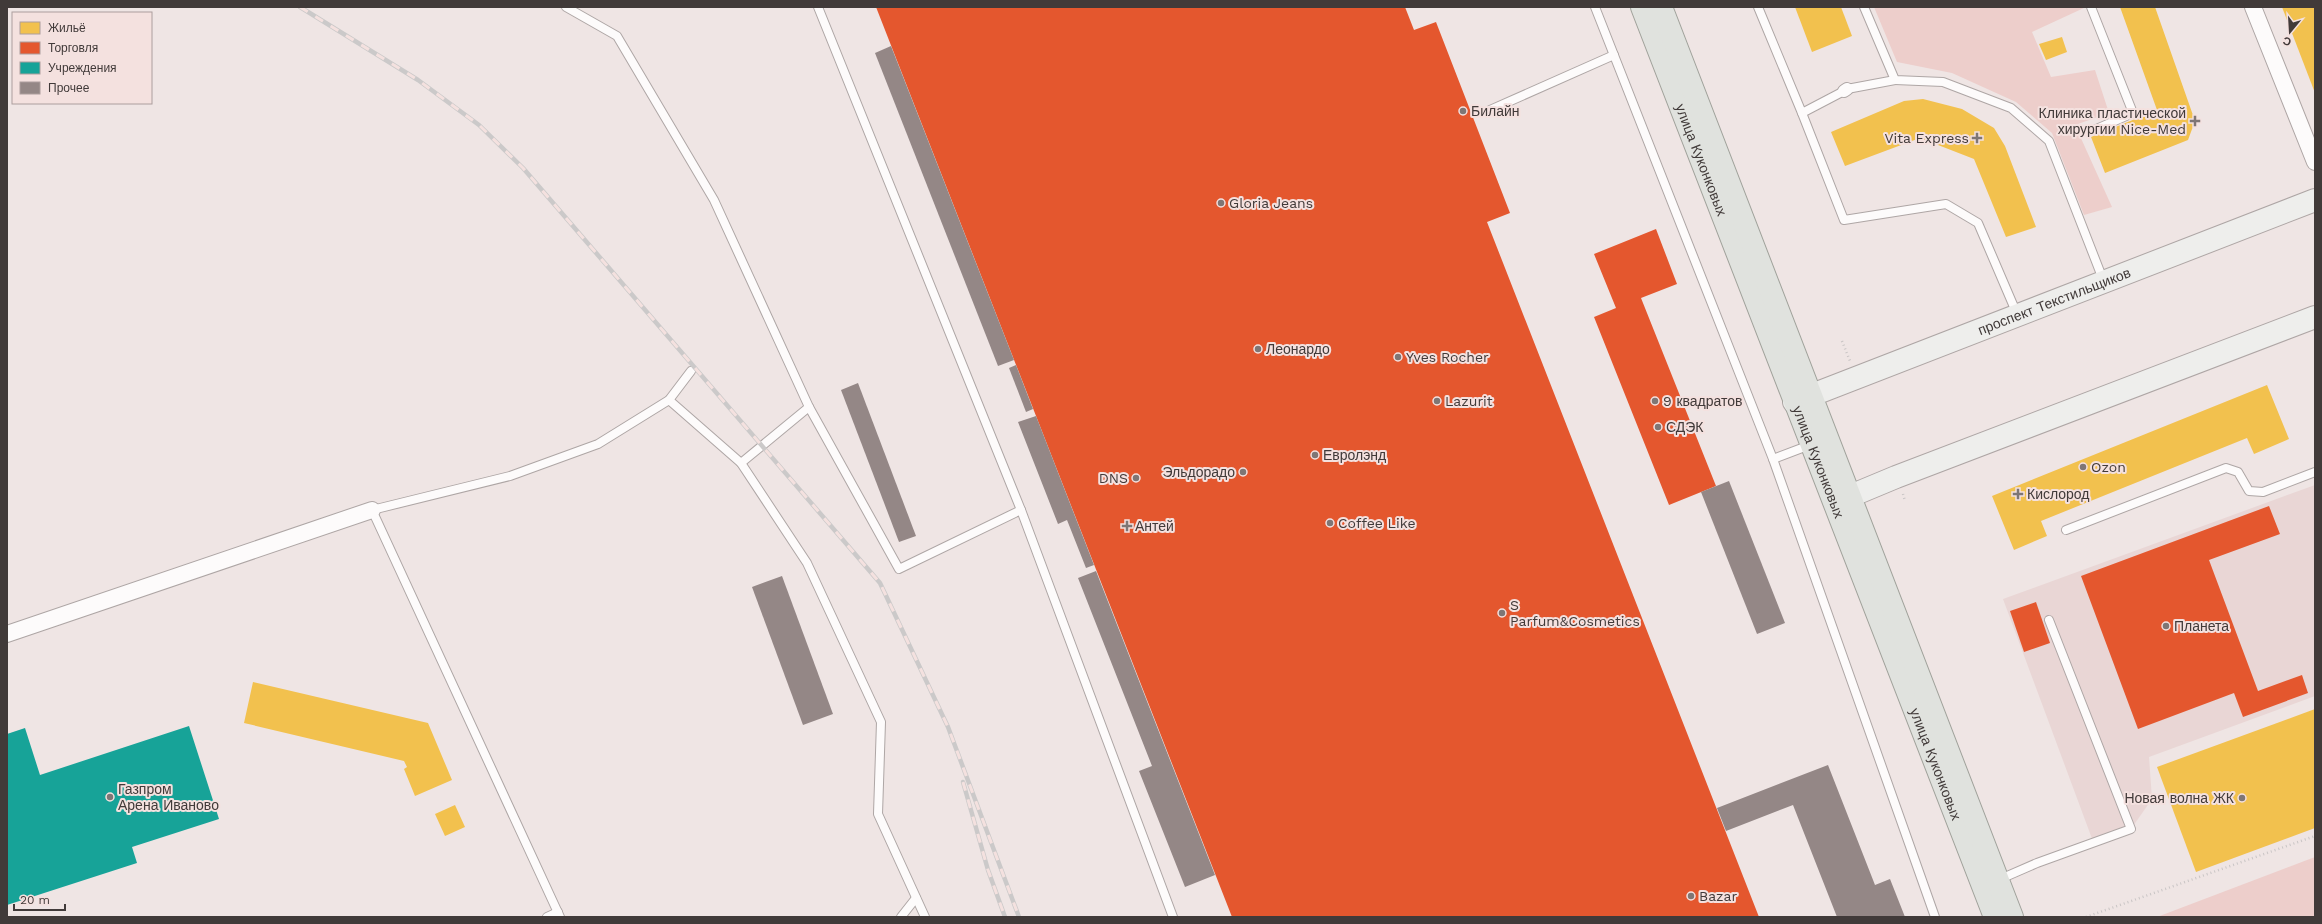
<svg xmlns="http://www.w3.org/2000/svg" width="2322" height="924" font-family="'Work Sans',sans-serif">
	<rect width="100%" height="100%" fill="#efe5e4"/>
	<polygon fill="#e9d6d5" points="2315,485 2315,696 2149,757 2152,799 2131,829 2094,844 2003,599"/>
	<g fill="#edcecb">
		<polygon points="1874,7 2086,7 2032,32 2051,77 2095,70 2109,113 2075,125 2112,207 2084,215 2052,133 2016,102 1952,73 1897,62"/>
		<polygon points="2315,857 2315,917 2157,917"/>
	</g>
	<g fill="#f2c14e">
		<polygon points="1795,7 1841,7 1852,36 1812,52"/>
		<polygon points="2120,7 2155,7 2195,121 2188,140 2105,173 2091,137 2157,110"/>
		<polygon points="2282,7 2315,7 2315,93"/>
		<polygon points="2062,37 2067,52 2046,60 2039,44"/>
		<polygon points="1923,99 1962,109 1994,128 2005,146 2036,227 2006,237 1974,159 1920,138 1845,166 1831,132 1904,101"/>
		<polygon points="2267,385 2289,439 2254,454 2247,438 2170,469 2041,521 2047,536 2014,550 1992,496"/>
		<polygon points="253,682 428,723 452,780 415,796 404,769 407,767 404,761 244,723"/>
		<polygon points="2315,709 2315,828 2196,872 2157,767"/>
		<polygon points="455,805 465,827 445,836 435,814"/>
	</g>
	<g fill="#e4572e">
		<polygon points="876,7 1405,7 1414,30 1436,22 1510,213 1487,222 1759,917 1232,917"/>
		<polygon points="1656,229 1677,284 1641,298 1716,486 1669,505 1594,317 1616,308 1594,254"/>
		<polygon points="2269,506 2280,534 2209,560 2258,691 2302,675 2308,693 2243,717 2234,693 2138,729 2081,576"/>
		<polygon points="2036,602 2050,643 2024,652 2010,611"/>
	</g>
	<polygon fill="#17a398" points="189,726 219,819 132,847 137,863 7,905 7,734 25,728 40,775"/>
	<g fill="#948786">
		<polygon points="891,46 1014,360 998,366 875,53"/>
		<polygon points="1016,365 1033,409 1026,412 1009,368"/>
		<polygon points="858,383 916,536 899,542 841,390"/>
		<polygon points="1036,416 1094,565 1086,568 1067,520 1058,524 1018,422"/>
		<polygon points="1729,481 1785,623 1757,634 1701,492"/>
		<polygon points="1096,571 1215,875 1185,887 1139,771 1152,766 1078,578"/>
		<polygon points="782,576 833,714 803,725 752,587"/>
		<polygon points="1828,765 1875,885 1890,879 1905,917 1837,917 1793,805 1726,831 1717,808"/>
	</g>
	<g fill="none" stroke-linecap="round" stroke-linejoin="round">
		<defs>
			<g id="service">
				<polyline points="566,7 617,36 714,200 809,407 899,569 1021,510 1173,917"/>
				<polyline points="818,7 1021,510"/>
				<polyline points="1595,7 1773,459"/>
				<polyline points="1758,7 1802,113 1844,220 1946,204 1978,223 2017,314"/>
				<polyline points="1864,7 1895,80 1943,82 2011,108 2049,141 2104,282"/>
				<polyline points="2091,7 2133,113 2094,130"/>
				<polyline points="1847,89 1895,80"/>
				<polyline points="1490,110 1614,55"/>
				<polyline points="1802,113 1844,91"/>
				<polyline points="669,400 741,463"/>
				<polyline points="809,407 741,463 807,563 881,722 878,814 925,917"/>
				<polyline points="1810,445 1773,459 1935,917"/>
				<polyline points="2066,530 2226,468 2238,472 2249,491 2263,492 2315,472"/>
				<polyline points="1998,880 2037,863 2131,829 2049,620"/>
				<polyline points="547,917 558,912"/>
				<polyline points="560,917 372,510 510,476 598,444 669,400 691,371"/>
				<polyline points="901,917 916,898"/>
			</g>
			<polyline id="pedestrian" points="1844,91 1847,89"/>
			<g id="minor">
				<polyline points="2253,7 2315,162"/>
				<polyline points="7,634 372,510"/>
			</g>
			<g id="secondary">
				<path id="s1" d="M1794 402 2315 200"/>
				<polyline points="1848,497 1896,477 2315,317"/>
			</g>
			<g id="primary">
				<path id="s2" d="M1642 7 1995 917"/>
				<polyline points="1661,7 2012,917"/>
			</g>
		</defs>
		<use href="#service" stroke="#aea6a5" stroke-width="10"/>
		<use href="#pedestrian" stroke="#aea6a5" stroke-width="14"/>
		<use href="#minor" stroke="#aea6a5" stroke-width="18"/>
		<use href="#secondary" stroke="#aea6a5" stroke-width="24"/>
		<use href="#primary" stroke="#a0a29b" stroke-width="24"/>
		<g stroke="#c9c5c5" stroke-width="2.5" stroke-dasharray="1 3" stroke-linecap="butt">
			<polyline points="1842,341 1850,361"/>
			<polyline points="1903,494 1905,501"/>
			<polyline points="2086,917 2315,836"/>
		</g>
		<use href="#service" stroke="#fdfbfb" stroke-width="8"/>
		<use href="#pedestrian" stroke="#fdfbfb" stroke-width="12"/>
		<use href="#minor" stroke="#fdfbfb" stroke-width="16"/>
		<use href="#secondary" stroke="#eeeeec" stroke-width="22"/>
		<use href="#primary" stroke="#e0e2de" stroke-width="22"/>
		<defs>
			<g id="rail">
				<polyline points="300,7 418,80 479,125 523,168 880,583 948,727 1019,917"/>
				<polyline points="963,782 988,870 1005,917"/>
			</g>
		</defs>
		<use href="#rail" stroke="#cbc9c9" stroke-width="4.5"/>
		<use href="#rail" stroke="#f4e1df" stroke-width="3" stroke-dasharray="9" stroke-linecap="butt"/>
	</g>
	<g fill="#7e7675" stroke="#f4e1df" stroke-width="1.5">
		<circle cx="1463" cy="111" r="4"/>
		<path d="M2193 115h4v4h4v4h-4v4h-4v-4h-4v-4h4z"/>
		<path d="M1975 132h4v4h4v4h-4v4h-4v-4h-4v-4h4z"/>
		<circle cx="1221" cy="203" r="4"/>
		<circle cx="1258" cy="349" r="4"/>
		<circle cx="1398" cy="357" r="4"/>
		<circle cx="1437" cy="401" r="4"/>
		<circle cx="1655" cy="401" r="4"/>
		<circle cx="1658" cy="427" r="4"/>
		<circle cx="1315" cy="455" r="4"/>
		<circle cx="2083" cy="467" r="4"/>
		<circle cx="1243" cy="472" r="4"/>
		<circle cx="1136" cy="478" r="4"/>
		<path d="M2016 488h4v4h4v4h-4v4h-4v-4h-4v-4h4z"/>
		<circle cx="1330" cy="523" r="4"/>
		<path d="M1125 520h4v4h4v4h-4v4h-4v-4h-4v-4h4z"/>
		<circle cx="1502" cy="613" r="4"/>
		<circle cx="2166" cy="626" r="4"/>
		<circle cx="110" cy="797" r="4"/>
		<circle cx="2242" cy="798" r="4"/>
		<circle cx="1691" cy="896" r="4"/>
	</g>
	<g text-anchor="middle" stroke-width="4" stroke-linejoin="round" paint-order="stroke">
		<g font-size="14" fill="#413a39" stroke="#f4e1df" text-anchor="start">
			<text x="1471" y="116">Билайн</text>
			<text x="2186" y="118" text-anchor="end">Клиника пластической<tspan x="2186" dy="16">хирургии Nice-Med</tspan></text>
			<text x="1969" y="143" text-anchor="end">Vita Express</text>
			<text x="1229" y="208">Gloria Jeans</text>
			<text x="1266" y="354">Леонардо</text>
			<text x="1406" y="362">Yves Rocher</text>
			<text x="1445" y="406">Lazurit</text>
			<text x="1663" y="406">9 квадратов</text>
			<text x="1666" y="432">СДЭК</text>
			<text x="1323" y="460">Евролэнд</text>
			<text x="2091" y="472">Ozon</text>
			<text x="1235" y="477" text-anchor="end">Эльдорадо</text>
			<text x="1128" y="483" text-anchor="end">DNS</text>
			<text x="2027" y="499">Кислород</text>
			<text x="1338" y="528">Coffee Like</text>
			<text x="1135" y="531">Антей</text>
			<text x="1510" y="610">S<tspan x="1510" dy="16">Parfum&amp;Cosmetics</tspan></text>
			<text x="2174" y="631">Планета</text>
			<text x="118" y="794">Газпром<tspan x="118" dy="16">Арена Иваново</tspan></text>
			<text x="2234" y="803" text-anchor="end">Новая волна ЖК</text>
			<text x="1699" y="901">Bazar</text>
		</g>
		<g font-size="14" fill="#413a39" stroke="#f4e1df">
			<text dy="5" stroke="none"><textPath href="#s2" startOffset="164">улица Куконковых</textPath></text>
			<text dy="5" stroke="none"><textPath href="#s1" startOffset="279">проспект Текстильщиков</textPath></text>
			<text dy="5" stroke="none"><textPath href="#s2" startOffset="488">улица Куконковых</textPath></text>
			<text dy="5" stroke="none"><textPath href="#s2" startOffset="812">улица Куконковых</textPath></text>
		</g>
	</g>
	<rect width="2322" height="924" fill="none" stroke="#413a39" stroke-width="16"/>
	<rect x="12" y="12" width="140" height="92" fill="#f4e1df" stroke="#ac9e9d"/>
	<rect x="20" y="22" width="20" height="12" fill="#f2c14e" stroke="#ac9e9d"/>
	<text x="48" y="32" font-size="12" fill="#413a39">Жильё</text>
	<rect x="20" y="42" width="20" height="12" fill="#e4572e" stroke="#ac9e9d"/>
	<text x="48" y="52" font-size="12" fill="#413a39">Торговля</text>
	<rect x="20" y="62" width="20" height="12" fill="#17a398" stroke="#ac9e9d"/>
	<text x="48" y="72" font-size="12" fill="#413a39">Учреждения</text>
	<rect x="20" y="82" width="20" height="12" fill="#948786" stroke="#ac9e9d"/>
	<text x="48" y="92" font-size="12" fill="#413a39">Прочее</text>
	<g transform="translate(2290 32) rotate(198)" stroke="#f4e1df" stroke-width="3" paint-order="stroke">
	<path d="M0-3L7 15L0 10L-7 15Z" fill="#413a39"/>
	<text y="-6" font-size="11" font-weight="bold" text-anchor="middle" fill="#413a39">С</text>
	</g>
	<path d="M14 904v6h51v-6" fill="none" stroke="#413a39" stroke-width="2"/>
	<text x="20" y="904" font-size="12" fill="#413a39" stroke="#f4e1df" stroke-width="3" paint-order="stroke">20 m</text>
</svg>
